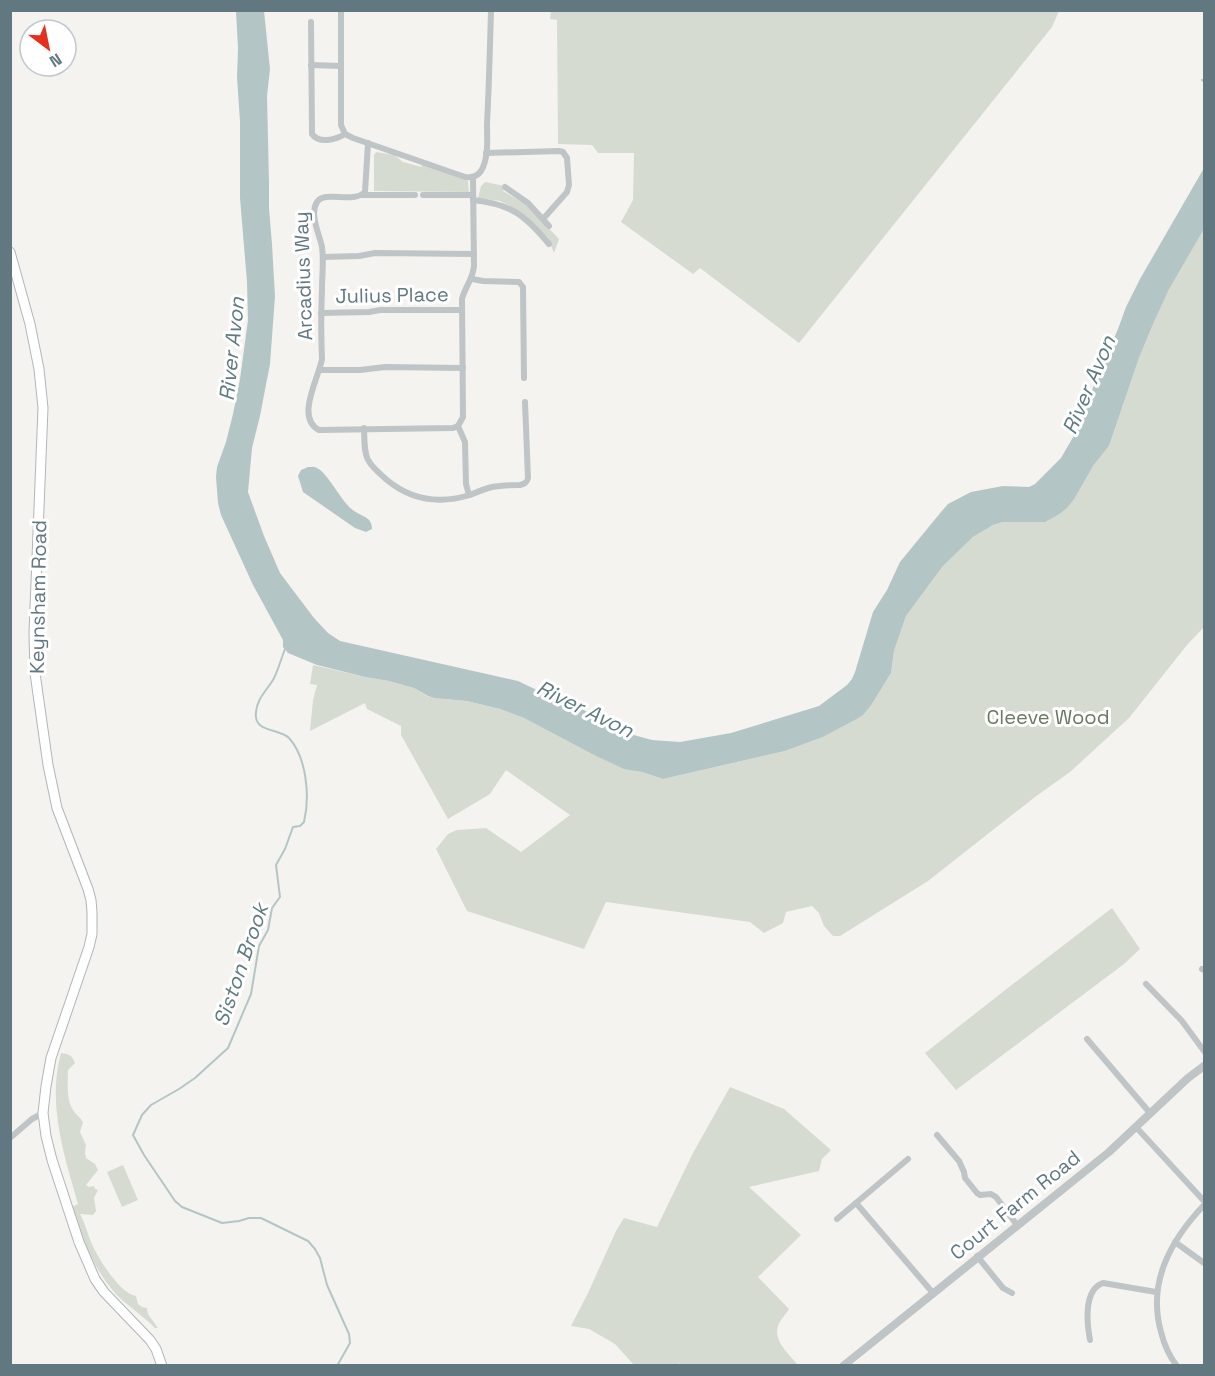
<svg xmlns="http://www.w3.org/2000/svg" width="1215" height="1376" font-family="'Space Grotesk',sans-serif">
	<rect width="100%" height="100%" fill="#f4f3f0"/>
	<g fill="#d6dbd1">
		<polygon points="551,10 1059,10 1059,11 1052,27 799,343 700,268 693,274 621,222 633,200 634,153 598,153 592,145 558,144 557,20 550,19"/>
		<polygon points="376,152 394,155 403,162 422,167 421,164 468,181 469,192 374,191 374,155"/>
		<polygon points="485,182 505,186 503,191 525,204 559,239 554,253 548,238 530,220 510,206 500,201 478,198 481,186"/>
		<polygon points="1204,229 1204,627 1187,645 1129,718 1070,772 1035,797 928,881 840,936 833,936 824,926 819,913 812,906 786,912 783,923 764,933 750,922 606,902 584,949 467,911 436,849 448,834 457,830 486,828 521,852 570,815 506,770 490,794 448,819 401,735 401,726 367,709 365,703 310,731 313,700 317,685 310,684 313,665 365,677 389,681 414,688 427,696 434,698 467,701 500,709 524,718 592,754 624,768 642,772 663,779 785,751 823,737 855,720 872,704 891,673 894,651 906,616 943,566 973,537 993,525 1003,522 1045,521 1058,515 1093,466 1109,446 1139,358 1154,322 1168,289"/>
		<polygon points="1112,908 1140,949 1124,964 956,1090 925,1053 1009,987"/>
		<path d="M61 1053C69 1054 72 1055 75 1063L68 1070C68 1083 66 1099 73 1110 76 1115 80 1117 83 1122L80 1132 86 1145 85 1153 86 1158 95 1164 98 1170 86 1185 89 1187 94 1186 95 1189 98 1190 94 1198 96 1211 93 1215 80 1214C85 1223 87 1232 91 1242 97 1257 120 1294 136 1296L138 1304 142 1307 147 1308 148 1314 158 1328H155C145 1318 134 1310 123 1301 96 1276 83 1241 72 1207L78 1204C64 1155 47 1104 61 1053Z"/>
		<path d="M730 1087 784 1109 831 1150 822 1159 819 1171 749 1187 801 1235 758 1277 789 1309C786 1314 780 1320 778 1326 773 1342 790 1355 798 1365L681 1366 680 1363 678 1365H634L615 1344 589 1329 571 1326 588 1293 616 1231 624 1218 657 1227 693 1153Z"/>
		<polygon points="123,1165 138,1200 122,1207 107,1172"/>
	</g>
	<g fill="#b4c5c6">
		<polygon points="236,11 264,11 270,69 267,96 269,181 269,208 272,244 275,296 270,364 260,416 252,448 248,492 264,536 280,573 314,618 328,633 340,641 518,681 541,692 584,710 599,720 630,734 652,740 680,742 731,733 819,706 847,685 852,679 855,672 873,612 887,590 900,562 941,512 948,504 971,492 1003,486 1029,487 1035,484 1061,458 1076,432 1097,377 1118,329 1126,307 1140,279 1204,168 1204,229 1169,289 1154,322 1139,358 1109,446 1093,466 1074,499 1067,508 1058,515 1045,522 1003,522 993,525 973,537 943,566 906,616 894,651 891,673 872,704 863,715 855,720 823,737 785,751 663,779 642,772 624,769 592,754 524,718 500,709 467,701 434,698 428,696 414,688 389,681 365,677 317,665 288,653 283,647 283,640 253,585 221,515 218,503 216,477 217,467 226,442 233,414 240,379 248,320 247,282 240,198 240,122 237,77 238,48"/>
		<path d="M308 467C311 467 314 466 317 468 328 473 341 502 354 511 363 517 372 517 372 529L366 532 355 528 303 492 298 476 301 470Z"/>
	</g>
	<g fill="none" stroke-linecap="round" stroke-linejoin="round">
		<g stroke="#b4c5c6" stroke-width="2">
			<polyline points="1202,80 1204,81"/>
			<path d="M285 649C281 659 278 671 273 680 266 691 257 699 256 712 253 733 279 728 289 738 307 758 310 797 304 822L300 826 293 827 285 849 276 865 280 897 272 908 268 930 259 946 251 994 228 1048 195 1078 179 1089 151 1105 142 1115 133 1135 144 1155 175 1201 182 1207 222 1223 239 1221 249 1218H261L308 1241 315 1249 320 1258 327 1285 349 1334 350 1343 337 1366"/>
		</g>
		<defs>
			<polyline id="primary" points="10,252 30,324 39,369 43,408 34,633 35,673 48,765 57,808 88,889 91,900 92,912 92,934 89,947 51,1058 46,1086 43,1113 46,1136 52,1160 79,1242 95,1279 104,1292 150,1340 156,1349 162,1366"/>
		</defs>
		<use href="#primary" stroke="#b0b6b8" stroke-width="11"/>
		<g stroke="#bfc4c6" stroke-width="6">
			<path d="M341 10V125L345 134 353 138 465 177C472 178 477 177 481 171 489 158 487 139 487 124 489 86 490 48 491 10"/>
			<path d="M311 22 312 134C319 144 335 140 345 134"/>
			<polyline points="311,65 341,66"/>
			<path d="M368 143 365 192C353 204 325 190 317 202 309 214 320 236 322 247 324 261 322 275 322 289 321 312 321 336 322 359 319 377 295 418 319 430L453 428 458 426"/>
			<polyline points="486,153 559,151 563,152 567,158 569,185 567,192 543,219"/>
			<polyline points="505,187 528,203 549,226"/>
			<polyline points="362,195 415,195"/>
			<polyline points="423,195 473,195"/>
			<path d="M473 200C511 204 525 215 549 244"/>
			<polyline points="323,257 359,256 375,253 474,254"/>
			<polyline points="472,279 483,281 519,282 523,287 524,378"/>
			<polyline points="321,313 369,312 380,310 462,310"/>
			<polyline points="320,370 360,370 385,367 463,368"/>
			<path d="M364 428C365 457 363 460 387 480 411 500 440 504 470 495 477 492 484 489 492 487 501 485 510 485 520 485 524 484 527 483 528 478L525 402"/>
			<path d="M469 495 466 484 465 442 458 426 463 417 462 299C465 287 473 279 474 266L473 178"/>
			<polyline points="1202,969 1204,970"/>
			<polyline points="1146,984 1182,1021 1204,1051"/>
			<polyline points="1087,1039 1150,1113"/>
			<polyline points="1136,1127 1204,1201"/>
			<polyline points="937,1135 959,1161 964,1172 965,1178 977,1193 980,1195 991,1194 996,1197 1017,1225"/>
			<polyline points="10,1138 32,1119 43,1113"/>
			<polyline points="856,1203 933,1293"/>
			<polyline points="837,1219 908,1159"/>
			<polyline points="1175,1242 1204,1263"/>
			<polyline points="977,1256 1003,1288 1012,1293"/>
			<path d="M1090 1340C1087 1324 1083 1290 1103 1283L1156 1292"/>
			<path d="M1177 1366C1169 1356 1164 1344 1161 1332 1147 1282 1171 1240 1204 1205"/>
		</g>
		<polyline stroke="#bfc4c6" stroke-width="8" points="843,1366 1109,1152 1188,1078 1204,1066"/>
		<use href="#primary" stroke="#fff" stroke-width="9"/>
	</g>
	<g text-anchor="middle" stroke-width="6" stroke-linejoin="round" paint-order="stroke">
		<g font-size="20" fill="#627881" stroke="#fff">
			<text transform="translate(303 276) rotate(-92)" y="7">Arcadius Way</text>
			<text transform="translate(392 295) rotate(-1)" y="7">Julius Place</text>
			<text transform="translate(38 597) rotate(-89)" y="7">Keynsham Road</text>
			<text transform="translate(1015 1205) rotate(-39)" y="7">Court Farm Road</text>
		</g>
		<g font-size="20" fill="#697861" stroke="#fff">
			<text x="1048" y="724">Cleeve Wood</text>
		</g>
		<g font-size="21" font-style="italic" fill="#5e7b7f" stroke="#fff">
			<text transform="translate(232 349) rotate(-84)" y="7">River Avon</text>
			<text transform="translate(1089 385) rotate(-67)" y="7">River Avon</text>
			<text transform="translate(585 709) rotate(26)" y="7">River Avon</text>
			<text transform="translate(241 965) rotate(-71)" y="7">Siston Brook</text>
		</g>
	</g>
	<rect width="1215" height="1376" fill="none" stroke="#627881" stroke-width="24"/>
	<g transform="translate(48 48) rotate(148)"><circle r="28" fill="#ffffff" stroke="#c0c9cd" stroke-width="1.5"/>
	<path d="M0-4.5L10 22L0 15L-10 22Z" fill="#e5301f"/>
	<text y="-9" font-size="16" font-weight="bold" text-anchor="middle" fill="#627881">N</text>
	</g>
</svg>
